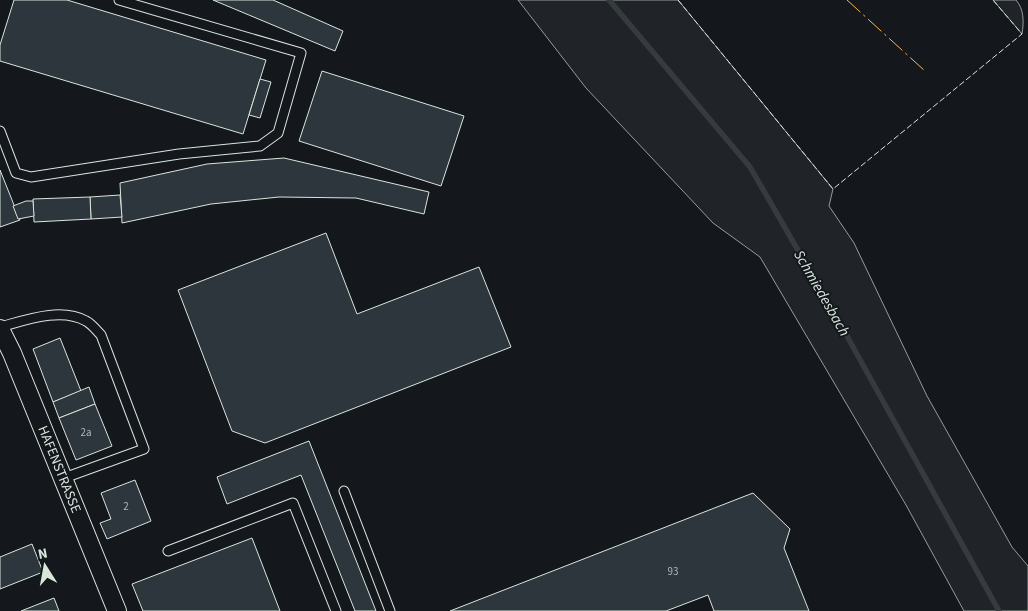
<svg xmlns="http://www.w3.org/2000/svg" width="1028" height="611" font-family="'Source Sans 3',sans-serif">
	<rect width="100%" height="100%" fill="#14181c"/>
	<g fill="#202428" stroke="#939e99">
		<polygon points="518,0 678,0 833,189 829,206 854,243 927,396 1012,547 1028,566 1028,611 964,611 906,505 760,257 713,223 586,88"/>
		<path d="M993 0H1016C1024 9 1024 22 1022 34Z"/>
	</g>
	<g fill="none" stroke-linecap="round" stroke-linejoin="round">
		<polyline stroke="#363b3e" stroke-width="5.5" points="609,0 750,167 837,318 999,611"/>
	</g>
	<g fill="#2c363c" stroke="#d8e6dc">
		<polygon points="14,0 67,0 266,60 243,134 0,61 0,45"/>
		<polygon points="213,0 273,0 343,31 335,51"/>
		<polygon points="322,71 464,116 441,186 299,141"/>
		<polygon points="260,79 271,82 260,118 249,115"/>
		<polygon points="284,158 429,192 424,214 356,198 279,197 211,204 122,223 120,183 207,164"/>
		<polygon points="0,170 20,220 0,227"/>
		<polygon points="120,195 122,217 91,219 90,197"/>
		<polygon points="90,197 91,219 34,222 33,199"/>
		<polygon points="26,201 33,201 34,216 18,219 13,206"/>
		<polygon points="326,233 357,314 479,267 511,347 265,443 232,431 178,290"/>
		<polygon points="60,338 81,391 53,402 33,349"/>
		<polygon points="89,387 95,404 59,418 53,402"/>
		<polygon points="95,404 112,446 76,460 59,418"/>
		<polygon points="309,441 376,611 355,611 301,475 227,504 217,477"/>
		<polygon points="135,480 151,521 107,539 100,523 111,519 101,493"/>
		<polygon points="753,493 790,529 784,548 809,611 714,611 708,595 666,611 450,611"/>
		<polygon points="252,538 280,611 143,611 132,584"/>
		<polygon points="32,544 43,572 0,589 0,557"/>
		<polygon points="54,598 59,611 21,611"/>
	</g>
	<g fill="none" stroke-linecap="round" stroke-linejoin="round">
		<defs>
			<g id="service">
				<polyline points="0,131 16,173 31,177 179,154 260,146 278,133 301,53 119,0"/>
				<path d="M0 327C26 320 61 307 86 321 92 324 96 330 101 335L144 449 64 478"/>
				<polyline points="344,491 390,611"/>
				<polyline points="168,551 293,503 336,611"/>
			</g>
			<polyline id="minor" points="0,329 12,353 117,611"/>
		</defs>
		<use href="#service" stroke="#d8e6dc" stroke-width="11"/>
		<use href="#minor" stroke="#d8e6dc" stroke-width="20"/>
		<use href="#service" stroke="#14181c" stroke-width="9"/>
		<use href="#minor" stroke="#14181c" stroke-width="18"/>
		<polyline stroke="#d8e6dc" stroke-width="1" stroke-dasharray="6 2.5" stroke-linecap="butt" points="678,0 833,189 1022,34 993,0"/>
		<polyline stroke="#ffb74d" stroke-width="1" stroke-dasharray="18 4 2.5 4" stroke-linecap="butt" points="847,0 925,71"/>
	</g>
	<g text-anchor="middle" stroke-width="4" stroke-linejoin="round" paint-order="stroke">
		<g font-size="11" fill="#adbab4">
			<text x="86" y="436">2a</text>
			<text x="126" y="510">2</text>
			<text x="673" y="575">93</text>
		</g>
		<g font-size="14" fill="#d8e6dc" stroke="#14181c">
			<text transform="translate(60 469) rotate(68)" y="5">HAFENSTRASSE</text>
		</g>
		<g font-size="15" font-style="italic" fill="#d8e6dc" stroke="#14181c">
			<text transform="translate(822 293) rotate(60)" y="5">Schmiedesbach</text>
		</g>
	</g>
	<g transform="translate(45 566) rotate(349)" stroke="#14181c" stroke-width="4" paint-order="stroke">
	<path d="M0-4L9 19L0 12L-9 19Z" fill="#d8e6dc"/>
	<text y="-8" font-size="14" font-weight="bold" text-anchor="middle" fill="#d8e6dc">N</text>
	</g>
</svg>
